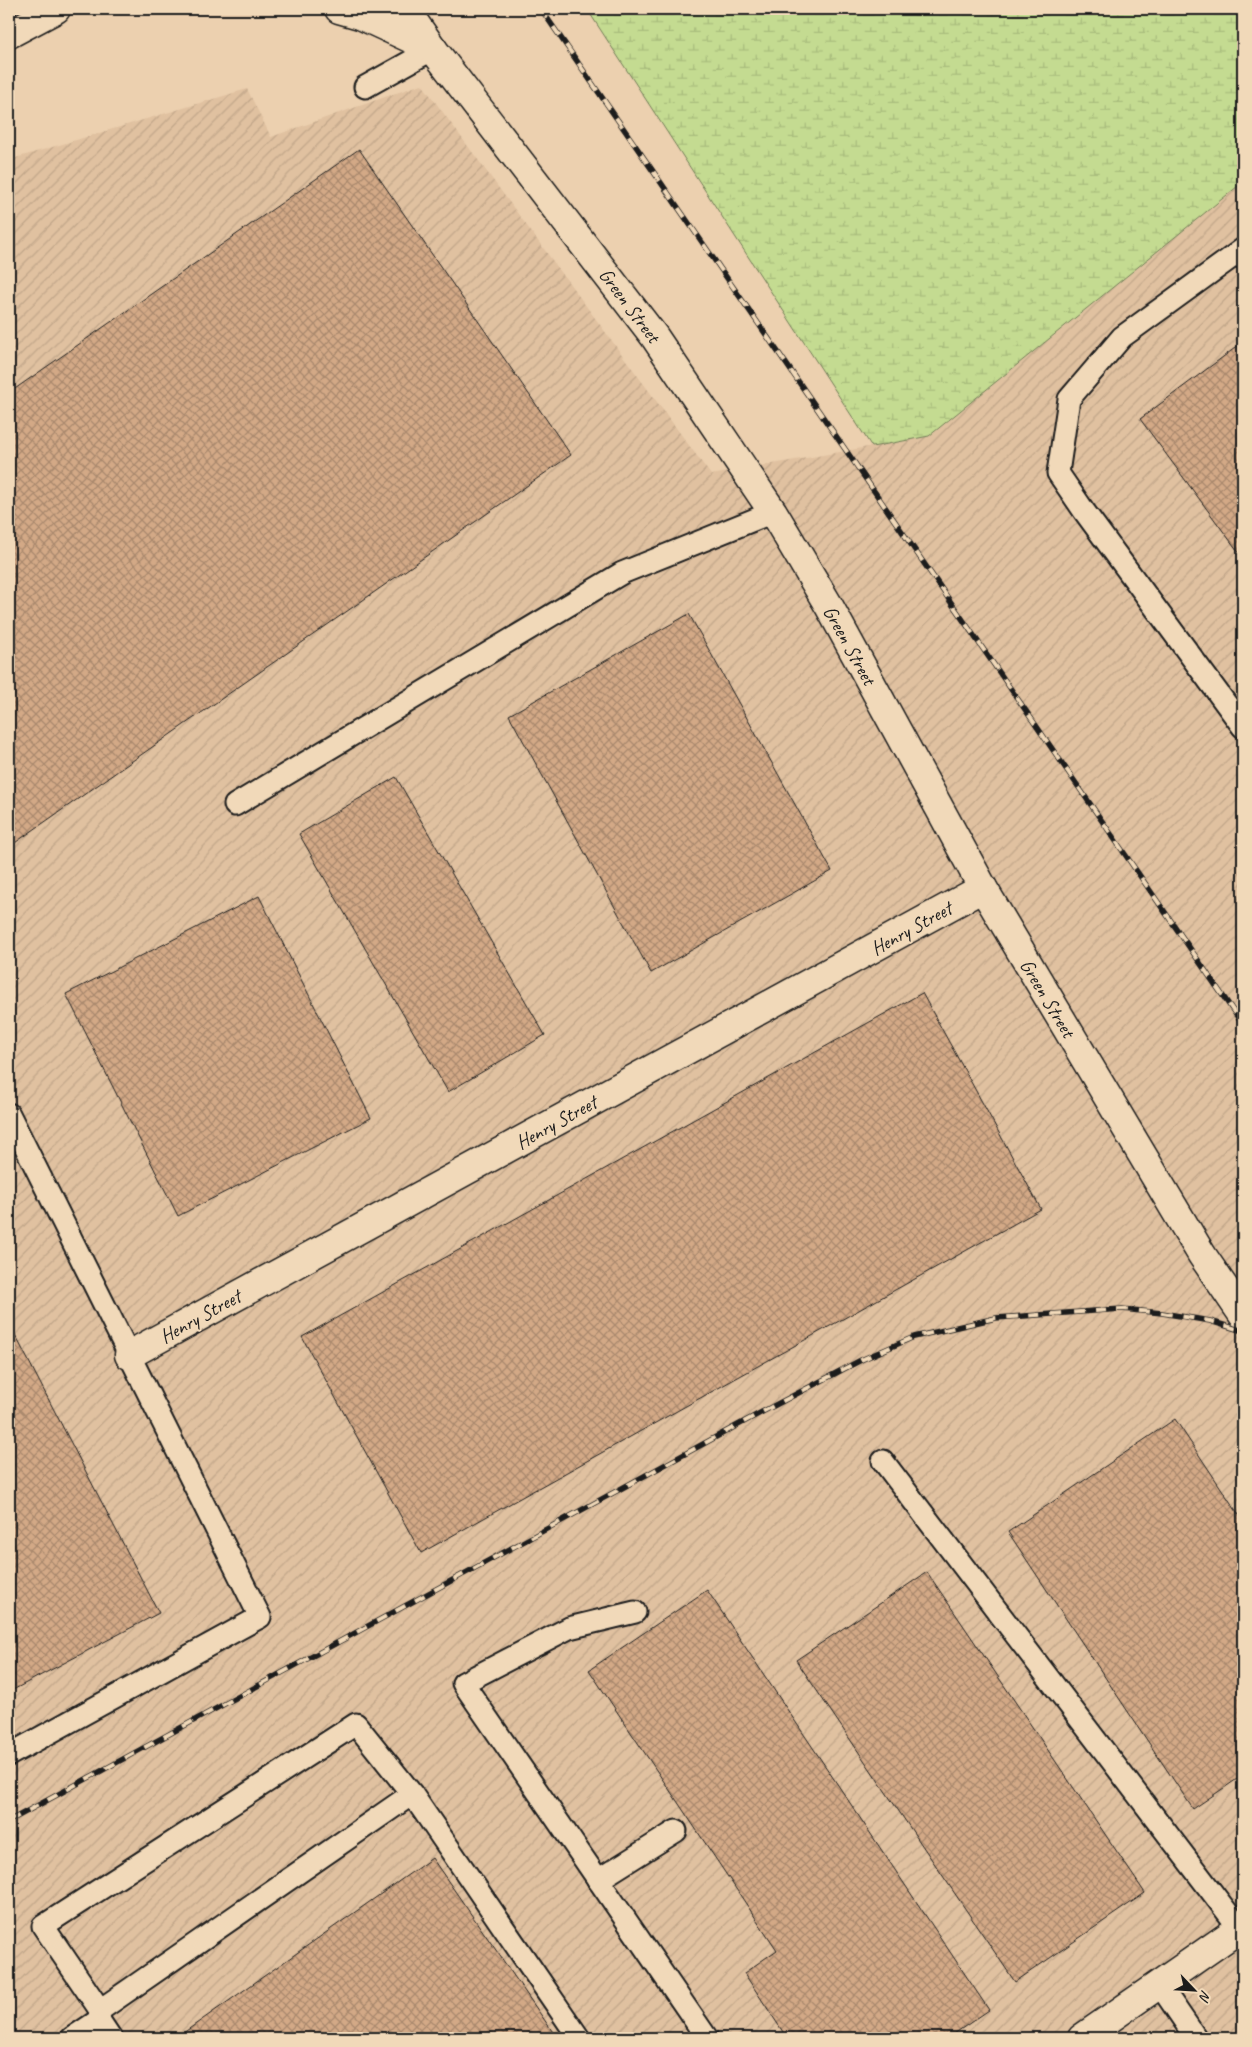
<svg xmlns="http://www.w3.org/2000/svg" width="1252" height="2047" font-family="Caveat,sans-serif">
	<defs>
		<pattern id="industrial-furrows" width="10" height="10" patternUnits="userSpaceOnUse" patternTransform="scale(1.25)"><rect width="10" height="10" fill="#e0c1a0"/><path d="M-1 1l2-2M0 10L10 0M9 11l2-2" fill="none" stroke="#c0a589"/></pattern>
		<pattern id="wetland-marsh" width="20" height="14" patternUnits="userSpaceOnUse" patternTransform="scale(1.25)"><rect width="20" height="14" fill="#c4db91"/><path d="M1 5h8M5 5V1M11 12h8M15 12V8" fill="none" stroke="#a8bb7c"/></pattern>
		<pattern id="building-cross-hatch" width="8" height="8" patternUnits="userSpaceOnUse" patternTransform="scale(1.25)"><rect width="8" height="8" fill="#d3a986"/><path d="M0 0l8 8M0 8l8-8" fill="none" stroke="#aa896d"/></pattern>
	</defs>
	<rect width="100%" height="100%" fill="#ecd0af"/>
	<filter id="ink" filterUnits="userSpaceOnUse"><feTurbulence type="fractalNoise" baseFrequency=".02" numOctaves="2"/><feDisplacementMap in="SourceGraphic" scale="10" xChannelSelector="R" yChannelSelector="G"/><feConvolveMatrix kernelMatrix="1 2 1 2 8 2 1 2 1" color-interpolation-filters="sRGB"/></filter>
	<g filter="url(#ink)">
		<polygon fill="url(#industrial-furrows)" points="422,84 711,475 929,436 1243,182 1243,2038 9,2038 9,160 247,89 271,137"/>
		<polygon fill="url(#wetland-marsh)" stroke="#707c56" points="587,9 1243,9 1243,182 929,436 872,447"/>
		<g fill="url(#building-cross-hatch)" stroke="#1c1c1c">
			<polygon points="359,149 571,455 9,847 9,393"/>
			<polygon points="1243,342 1243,558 1140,419"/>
			<polygon points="689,614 832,871 651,973 509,715"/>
			<polygon points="396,777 545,1035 448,1092 299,834"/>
			<polygon points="259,896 371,1118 178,1216 66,994"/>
			<polygon points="922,993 1041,1209 421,1553 302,1337"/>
			<polygon points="9,1323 159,1613 9,1692"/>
			<polygon points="1175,1419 1243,1521 1243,1775 1193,1809 1008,1532"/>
			<polygon points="927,1572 1145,1893 1015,1982 796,1660"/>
			<polygon points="707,1590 989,2010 948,2038 787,2038 744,1973 777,1950 589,1670"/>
			<polygon points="432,1858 557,2038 176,2038"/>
		</g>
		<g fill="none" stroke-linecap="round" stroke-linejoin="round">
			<defs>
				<g id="lane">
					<polyline points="365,87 433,49"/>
					<polyline points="1243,249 1122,337 1069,399 1058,473 1084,511 1243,727"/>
					<polyline points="235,805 622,573 773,512"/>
					<polyline points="9,1114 260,1617 9,1755"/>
					<polyline points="883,1461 1240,1929"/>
					<polyline points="635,1612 569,1628 463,1683 707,2038"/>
					<polyline points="598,1880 676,1831"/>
					<polyline points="1159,1984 1196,2038"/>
					<polyline points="100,2010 43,1926 356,1724 412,1794"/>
					<polyline points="72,2038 99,2020"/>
					<polyline points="111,2038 99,2020 100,2010 412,1794 579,2038"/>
				</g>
				<polyline id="street" points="129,1355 983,888"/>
				<g id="secondary">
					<polyline points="405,9 433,49 654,336 773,512 829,606 983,888 1202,1255 1243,1315"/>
					<polyline points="1082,2038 1243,1926"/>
				</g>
				<g id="highway">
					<polyline points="339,9 360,15 433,49"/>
					<polyline points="9,34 56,9"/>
				</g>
			</defs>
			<use href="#lane" stroke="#1c1c1c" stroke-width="25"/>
			<use href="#street" stroke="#1c1c1c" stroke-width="31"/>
			<use href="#secondary" stroke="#1c1c1c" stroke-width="31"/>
			<use href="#highway" stroke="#1c1c1c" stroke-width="31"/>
			<use href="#lane" stroke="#f1d9b9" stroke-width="21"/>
			<use href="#street" stroke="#f1d9b9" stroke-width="28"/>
			<use href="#secondary" stroke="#f1d9b9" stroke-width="28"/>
			<use href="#highway" stroke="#f1d9b9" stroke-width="28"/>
			<defs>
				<g id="rail">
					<polyline points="541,9 1243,1025"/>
					<polyline points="9,1821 762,1412 861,1360 914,1337 996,1318 1122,1309 1162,1313 1210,1321 1243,1331"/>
				</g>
			</defs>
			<use href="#rail" stroke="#1c1c1c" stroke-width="5.5"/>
			<use href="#rail" stroke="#f1d9b9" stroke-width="4" stroke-dasharray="11" stroke-linecap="butt"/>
		</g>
	</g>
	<g text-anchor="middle" stroke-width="4" stroke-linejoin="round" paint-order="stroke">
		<g font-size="20" fill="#1c1c1c" stroke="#f1d9b9">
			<text transform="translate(630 305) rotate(53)" y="7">Green Street</text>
			<text transform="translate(850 645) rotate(61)" y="7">Green Street</text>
			<text transform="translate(911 928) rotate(-29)" y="7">Henry Street</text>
			<text transform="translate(1048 998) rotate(59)" y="7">Green Street</text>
			<text transform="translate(556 1122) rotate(-29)" y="7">Henry Street</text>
			<text transform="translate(200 1316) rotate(-29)" y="7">Henry Street</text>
		</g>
	</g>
	<rect width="1252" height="2047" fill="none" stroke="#f1d9b9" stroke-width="30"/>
	<rect x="15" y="15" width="1222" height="2017" fill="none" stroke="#1c1c1c" stroke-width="2" filter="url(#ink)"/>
	<g transform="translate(1194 1990) rotate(115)" stroke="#f1d9b9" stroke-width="4" paint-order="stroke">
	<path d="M0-4L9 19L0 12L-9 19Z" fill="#1c1c1c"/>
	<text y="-8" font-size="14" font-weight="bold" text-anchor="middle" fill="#1c1c1c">N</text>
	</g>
</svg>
